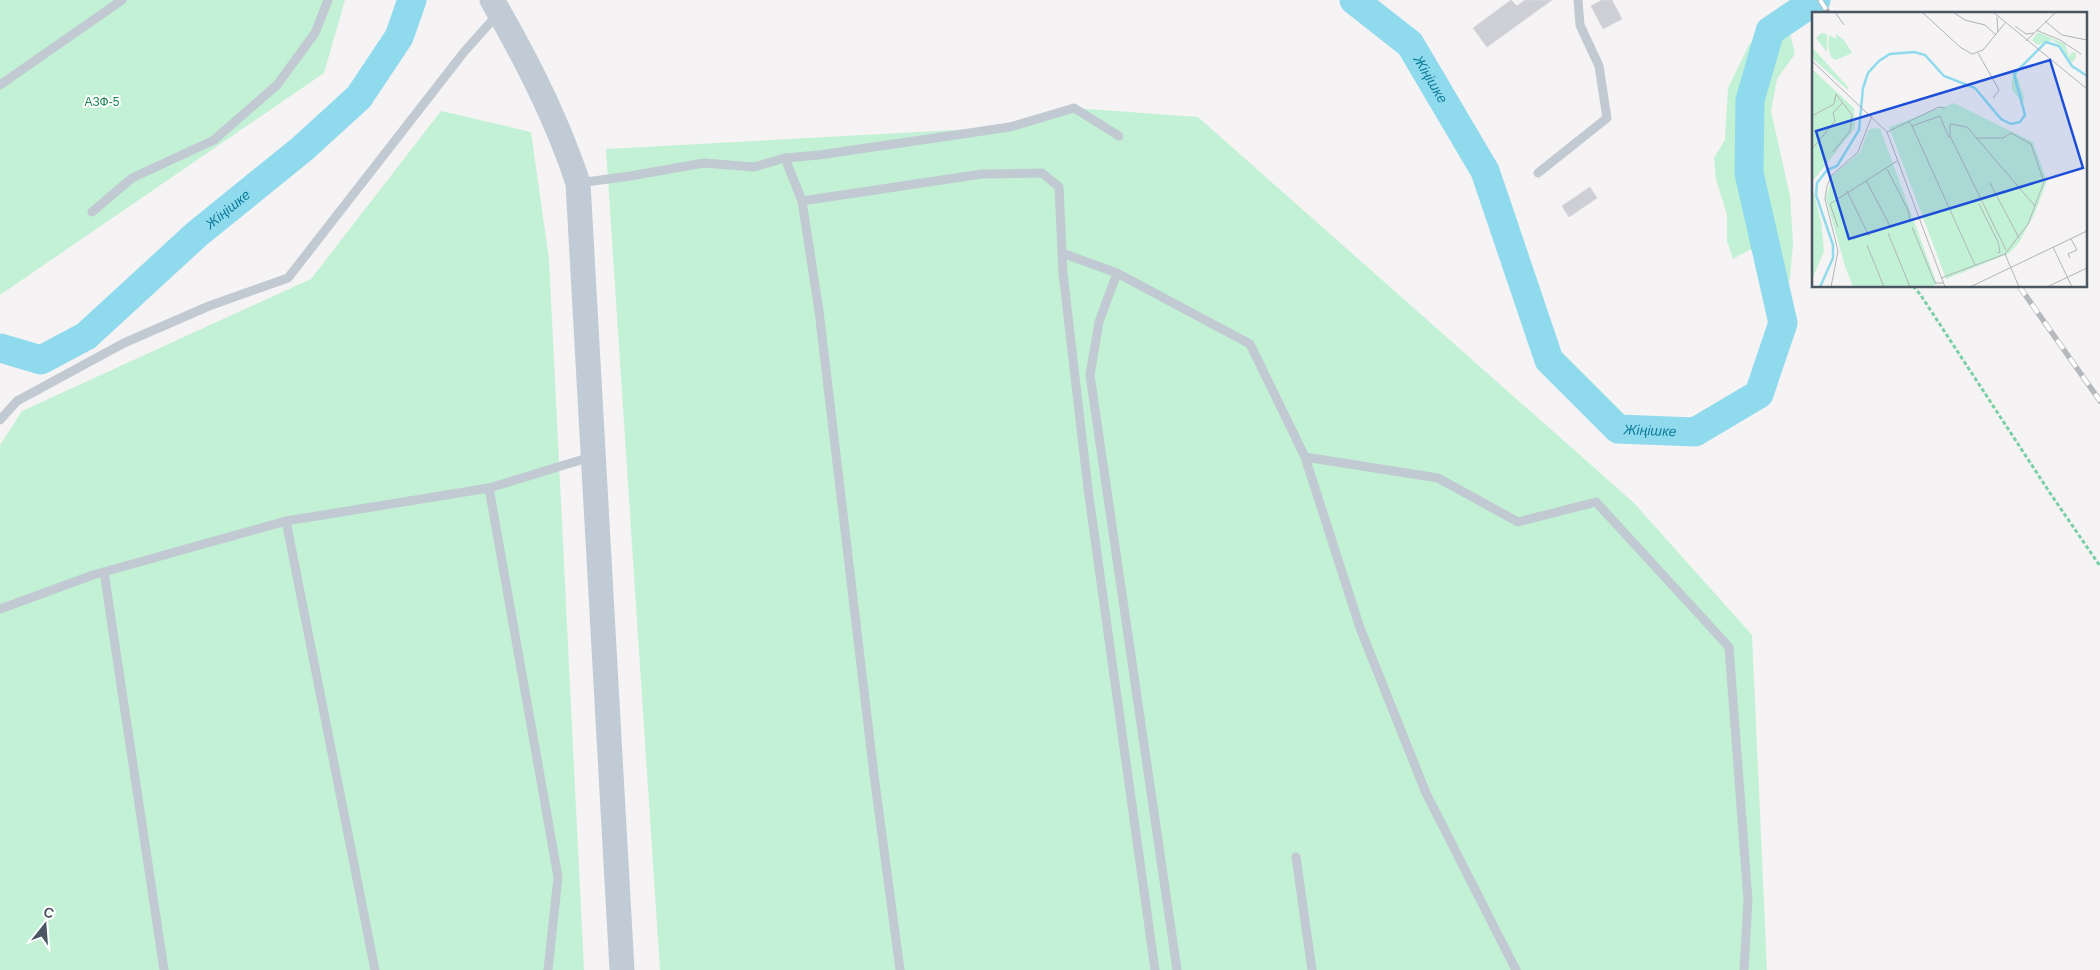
<svg xmlns="http://www.w3.org/2000/svg" width="2100" height="970" font-family="Helvetica,sans-serif">
	<rect width="100%" height="100%" fill="#f5f3f3"/>
	<g fill="#c3f1d5">
		<polygon points="0,0 345,0 324,73 0,295"/>
		<polygon points="1770,22 1788,26 1795,54 1777,79 1771,111 1790,196 1793,243 1790,279 1786,286 1769,290 1751,249 1733,259 1727,241 1727,215 1716,179 1714,158 1725,140 1728,88 1749,45"/>
		<polygon points="1074,108 1198,117 1634,503 1752,635 1767,970 660,970 606,149 1010,127"/>
		<polygon points="441,111 531,132 549,259 584,970 0,970 0,445 22,411 311,279"/>
	</g>
	<g fill="none" stroke-linecap="round" stroke-linejoin="round">
		<g stroke="#90daee" stroke-width="29">
			<path id="s1" d="M1354 0 1410 44 1485 171 1549 360 1618 429 1695 432 1759 394 1783 323 1749 173 1750 100 1770 31 1816 0"/>
			<path id="s2" d="M0 348 41 360 86 336 197 234 302 149 359 97 399 37 412 0"/>
		</g>
	</g>
	<g fill="#cdcfd5" stroke="#d7d9de">
		<polygon points="1511,0 1517,6 1525,0 1552,0 1487,47 1473,28"/>
		<polygon points="1602,0 1612,0 1622,19 1603,29 1591,6"/>
		<polygon points="1590,187 1597,198 1569,217 1562,206"/>
	</g>
	<g fill="none" stroke-linecap="round" stroke-linejoin="round">
		<polyline stroke="#7ad0a6" stroke-width="3" stroke-dasharray="4 2.5" stroke-linecap="butt" points="1913,286 1920,294 2050,493 2100,566"/>
		<g stroke="#c1cad2" stroke-width="9">
			<polyline points="0,85 122,0"/>
			<polyline points="785,158 802,201 982,174 1042,173 1059,187 1063,273 1088,489 1155,970"/>
			<polyline points="1538,173 1607,118 1599,66 1580,25 1578,0"/>
			<polyline points="579,183 630,176 704,163 754,167 785,158 819,155 1010,127 1074,108 1119,136"/>
			<polyline points="802,201 819,311 874,775 900,970"/>
			<polyline points="92,212 132,178 214,140 277,85 315,33 328,0"/>
			<polyline points="1062,253 1117,273"/>
			<polyline points="0,420 17,401 124,343 209,306 288,278 464,52 497,15"/>
			<polyline points="1305,457 1438,478 1518,522 1596,502 1729,647 1748,900 1744,970"/>
			<polyline points="489,488 558,877 548,970"/>
			<polyline points="286,521 375,970"/>
			<polyline points="104,572 164,970"/>
			<polyline points="0,609 93,575 286,521 489,488 584,459 589,454"/>
			<polyline points="1296,857 1312,970"/>
			<polyline points="1177,970 1090,375 1099,322 1117,273 1250,344 1305,457 1360,628 1426,793 1516,970"/>
		</g>
		<path stroke="#c1cbd6" stroke-width="25" d="M492 0C526 58 557 119 578 183L622 970"/>
		<defs>
			<g id="rail">
				<polyline points="1820,0 1829,14"/>
				<polyline points="2019,286 2100,401"/>
			</g>
		</defs>
		<use href="#rail" stroke="#b5b8bd" stroke-width="5.5"/>
		<use href="#rail" stroke="#fff" stroke-width="4" stroke-dasharray="11" stroke-linecap="butt"/>
	</g>
	<g text-anchor="middle" stroke-width="4" stroke-linejoin="round" paint-order="stroke">
		<g font-size="12" fill="#17864f" stroke="#fff">
			<text x="102" y="106">АЗФ-5</text>
		</g>
		<g font-size="14" font-style="italic" fill="#0c7c9b" stroke="#fff">
			<text dy="5" stroke="none"><textPath href="#s1" startOffset="112">Жіңішке</textPath></text>
			<text dy="5" stroke="none"><textPath href="#s2" startOffset="284">Жіңішке</textPath></text>
			<text dy="5" stroke="none"><textPath href="#s1" startOffset="548">Жіңішке</textPath></text>
		</g>
	</g>
	<g transform="translate(1812 12)">
		<rect width="275" height="275" fill="#f5f3f3"/>
		<path d="M226 20 253 32 257 45 260 40 264 41 263 48 259 50 248 33 240 28 225 33 220 28ZM9 21 15 22V40L4 26ZM24 22 32 28 40 41 24 48 19 45 16 34 17 23 24 27ZM0 35 36 75V78L0 46ZM0 57 42 96 43 116 0 170ZM204 61 212 85 211 91 200 78V65ZM142 91 221 130 235 169 222 203 206 232 196 242 134 267 77 115ZM68 116 125 272 118 275H41L33 254 14 187 20 164 48 140 57 117ZM0 175 9 209 12 240 0 267Z" fill="#c3f1d5"/>
		<path fill="none" stroke="#90daee" stroke-width="2.5" d="M8 275 21 246V233L4 183 5 171 15 158 25 154 47 118 51 76 56 61 67 49 78 42 102 40 113 43 132 64 163 76 189 107 199 112 208 110 213 103 202 62 234 30 247 34 260 54 275 64"/>
		<path fill="none" stroke="#b1b4b9" stroke-width="1" d="M23 0 32 13M110 0 148 35 160 42 171 38 193 11M141 0 153 8 173 13 184 23M181 0 275 77M185 5 186 20M233 9 250 23 275 28M203 14 214 22 222 21M224 18 248 28 269 42M214 29 244 0M166 41 187 78 181 86M0 49 75 120 133 275M0 104 22 92 24 82 40 103 38 119 21 140M97 110 100 114 128 104 137 126M100 114 163 253M75 120 127 95 133 96M0 137 23 109 21 101 30 91M75 157 96 198 98 209M54 168 79 216M178 171 207 226M35 179 57 224M167 192 186 230 188 240 185 241M26 215 18 192 85 149M100 215 123 271H131M76 221 98 275M55 233 72 275M241 235 260 275M194 238 138 124V112L155 115 223 194M193 242 207 275M258 246 256 242 265 238 259 227M129 266 193 242 216 212 232 170 219 132 199 121 191 126H165M19 275 26 239 13 187 15 174 20 163 46 140 60 104M158 275 275 219M235 275 275 256"/>
		<path fill="#1d4ed8" fill-opacity="0.15" stroke="#1d4ed8" stroke-width="2.5" d="M238 48 271 156 37 227 4 119Z"/>
		<rect width="275" height="275" fill="none" stroke="#4a5661" stroke-width="2.5"/>
	</g>
	<g transform="translate(45 925) rotate(17)" stroke="#ffffff" stroke-width="4" paint-order="stroke">
	<path d="M0-4L9 19L0 12L-9 19Z" fill="#4a5661"/>
	<text y="-8" font-size="14" font-weight="bold" text-anchor="middle" fill="#4a5661">С</text>
	</g>
</svg>
